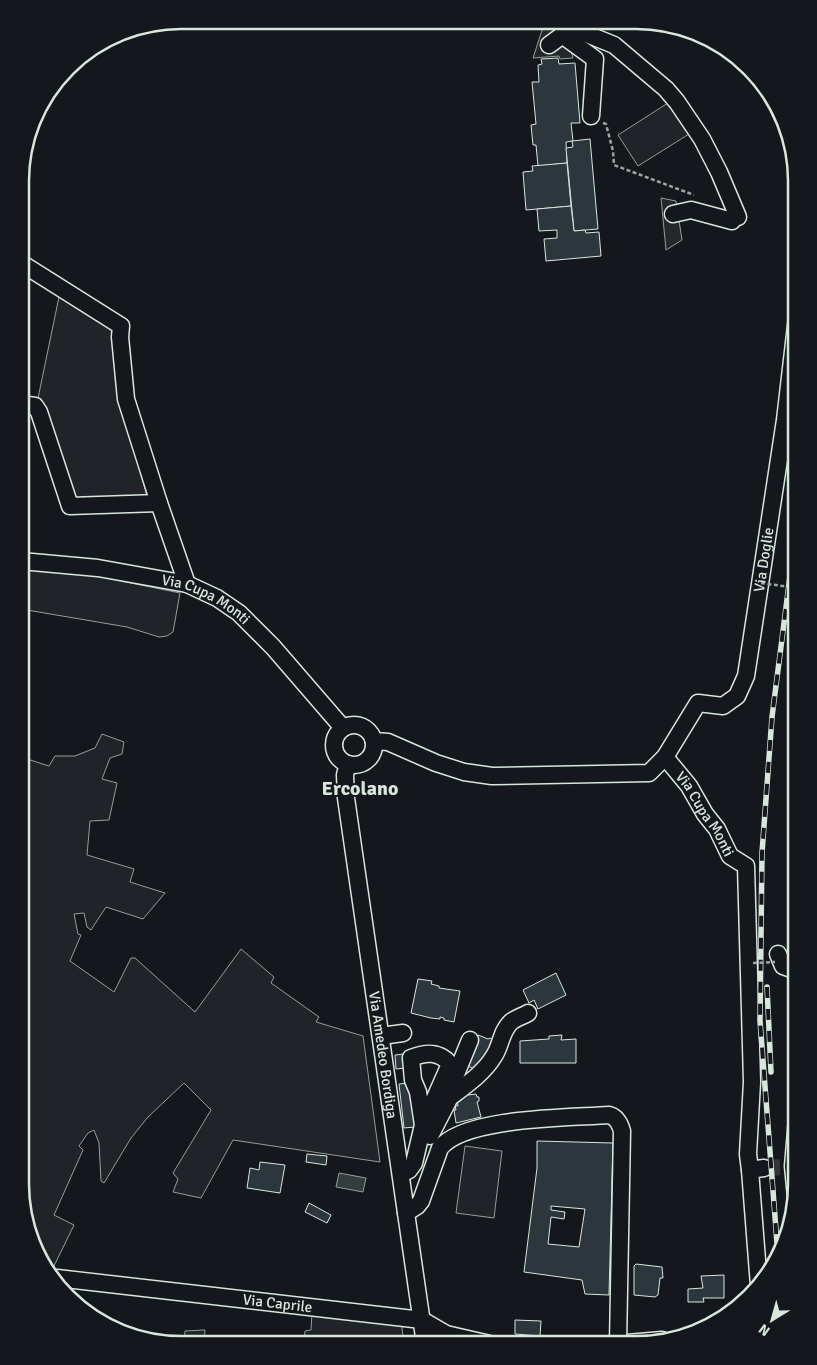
<svg xmlns="http://www.w3.org/2000/svg" width="817" height="1365" font-family="Signika,sans-serif">
	<rect width="100%" height="100%" fill="#14181c"/>
	<g fill="#202428" stroke="#939e99">
		<polygon points="668,103 689,134 638,166 618,135"/>
		<polygon points="60,292 114,327 122,404 148,500 75,499 37,403"/>
		<polygon points="21,568 82,573 180,593 173,632 167,636 159,637 127,627 21,609"/>
		<polygon points="102,734 124,742 122,754 110,758 102,779 117,783 109,820 90,821 87,855 134,869 130,882 165,893 143,919 106,907 91,930 87,927 84,913 74,914 78,934 81,935 70,961 114,992 131,958 135,958 195,1012 241,949 274,977 271,983 319,1017 316,1022 363,1036 380,1162 233,1140 201,1198 173,1192 178,1179 173,1173 211,1110 184,1083 148,1117 131,1138 104,1183 101,1181 99,1143 94,1130 88,1133 79,1146 83,1150 54,1215 74,1225 53,1268 49,1268 32,1246 20,1184 21,757 49,766 55,756 75,756 95,748"/>
		<polygon points="465,1146 502,1151 494,1218 456,1213"/>
		<polygon points="312,1313 401,1320 404,1344 299,1344 299,1341 304,1341 305,1331 311,1330"/>
		<polygon points="205,1330 204,1344 184,1344 185,1331"/>
	</g>
	<g fill="#24282b" stroke="#939e99">
		<polygon points="545,21 555,21 570,46 573,58 560,59 559,56 533,58"/>
		<polygon points="661,198 676,201 682,240 666,250"/>
	</g>
	<polygon fill="#363b3e" stroke="#939e99" points="339,1173 366,1178 363,1192 336,1187"/>
	<g fill="#2c363c" stroke="#d8e6dc" fill-rule="evenodd">
		<polygon points="558,58 559,64 575,63 580,123 571,123 573,141 566,142 567,163 538,166 536,145 533,145 531,125 536,124 532,82 539,82 538,65 542,64 541,59"/>
		<polygon points="590,139 598,229 574,231 566,148 573,147 572,141"/>
		<polygon points="567,163 571,206 526,210 523,172 533,171 532,166"/>
		<polygon points="571,206 574,231 585,230 586,233 599,232 601,256 546,261 544,239 557,238 557,230 539,231 537,209"/>
		<polygon points="556,973 566,995 538,1009 534,1000 529,1003 523,990"/>
		<polygon points="418,979 432,981 431,984 439,986 439,988 460,991 454,1022 444,1020 444,1018 440,1017 440,1019 431,1018 411,1013"/>
		<polygon points="478,1035 488,1039 490,1038 496,1042 478,1071 464,1064"/>
		<polygon points="562,1035 561,1040 576,1039 576,1063 520,1063 520,1041 549,1039 549,1036"/>
		<polygon points="404,1054 405,1068 396,1069 395,1055"/>
		<polygon points="409,1083 410,1097 414,1096 415,1127 404,1128 399,1084"/>
		<polygon points="467,1093 468,1095 476,1094 477,1097 479,1097 479,1101 477,1102 481,1117 456,1123 454,1110 456,1110 455,1106 458,1106 456,1096"/>
		<path d="M537 1141 613 1143 609 1295 585 1294 582 1280 524 1272 537 1168ZM551 1206 585 1209 579 1247 548 1244 551 1217 564 1219 565 1212 551 1210Z"/>
		<polygon points="307,1154 327,1156 326,1165 306,1162"/>
		<polygon points="260,1162 285,1165 280,1193 247,1188 250,1168 259,1170"/>
		<polygon points="309,1203 331,1215 327,1223 305,1212"/>
		<polygon points="636,1264 662,1267 663,1278 660,1278 658,1295 655,1297 634,1295 634,1266"/>
		<polygon points="724,1275 724,1298 703,1298 704,1302 688,1302 688,1289 703,1288 701,1276"/>
		<polygon points="515,1320 541,1321 540,1336 515,1334"/>
	</g>
	<g fill="none" stroke-linecap="round" stroke-linejoin="round">
		<polyline stroke="#313739" stroke-width="16" stroke-dasharray="16 8" stroke-linecap="butt" points="764,1168 783,1167"/>
		<defs>
			<g id="minor">
				<polyline points="562,35 595,59 591,116"/>
				<polyline points="549,45 572,28 614,45 666,89 677,102 702,139 719,172 738,217"/>
				<polyline points="673,214 691,210 732,221"/>
				<polyline points="21,263 121,326 120,337 126,399 159,503 187,584"/>
				<polyline points="21,404 35,406 39,412 70,506 159,503"/>
				<path id="s1" d="M21 561 98 568 187 584 217 598 239 613 273 647 343 728"/>
				<circle cx="354" cy="745" r="20"/>
				<path id="s2" d="M374 741 388 742 436 763 464 772 492 776 649 773 665 757 698 703 723 706 737 696 746 676 785 420 797 317"/>
				<path id="s3" d="M665 757 689 786 705 814 717 829 730 856 746 866 752 1082 748 1154 750 1170"/>
				<path id="s4" d="M348 764 345 775 346 798 425 1344"/>
				<polyline points="778,954 783,966 797,971"/>
				<polyline points="381,1036 403,1033"/>
				<path d="M449 1098C465 1086 484 1073 494 1056 501 1046 501 1031 511 1022 516 1018 523 1016 528 1013"/>
				<polyline points="430,1136 448,1101 452,1084 470,1040"/>
				<path d="M401 1174 409 1170 414 1163 423 1125 450 1064C439 1051 426 1052 411 1058L413 1080 418 1092 423 1125"/>
				<polyline points="796,1197 793,1166 797,1119"/>
				<path d="M406 1213 417 1206 421 1201 440 1148C464 1117 569 1118 609 1115 617 1117 620 1124 622 1131L618 1343"/>
				<path id="s5" d="M57 1278 422 1320 446 1334 494 1345"/>
				<polyline points="759,1286 750,1170 764,1168"/>
				<polyline points="604,1345 662,1340"/>
			</g>
		</defs>
		<use href="#minor" stroke="#d8e6dc" stroke-width="19"/>
		<polyline stroke="#9da8a2" stroke-width="2.5" stroke-dasharray="4 2.5" stroke-linecap="butt" points="603,123 606,124 613,151 614,165 694,195"/>
		<use href="#minor" stroke="#14181c" stroke-width="16"/>
		<defs>
			<g id="rail">
				<polyline points="767,987 771,1072"/>
				<polyline points="778,1256 760,1021 762,853 772,717 797,521"/>
			</g>
		</defs>
		<use href="#rail" stroke="#d8e6dc" stroke-width="5.5"/>
		<use href="#rail" stroke="#14181c" stroke-width="4" stroke-dasharray="11" stroke-linecap="butt"/>
		<g stroke="#9da8a2" stroke-width="2.5" stroke-dasharray="4 2.5" stroke-linecap="butt">
			<polyline points="761,583 797,588"/>
			<polyline points="753,963 775,962"/>
		</g>
	</g>
	<g text-anchor="middle" stroke-width="4" stroke-linejoin="round" paint-order="stroke">
		<g font-size="15" fill="#d8e6dc" stroke="#14181c">
			<text dy="5" stroke="none"><textPath href="#s2" startOffset="549">Via Doglie</textPath></text>
			<text dy="5" stroke="none"><textPath href="#s1" startOffset="191">Via Cupa Monti</textPath></text>
			<text dy="5" stroke="none"><textPath href="#s3" startOffset="70">Via Cupa Monti</textPath></text>
			<text dy="5" stroke="none"><textPath href="#s4" startOffset="294">Via Amedeo Bordiga</textPath></text>
			<text dy="5" stroke="none"><textPath href="#s5" startOffset="222">Via Caprile</textPath></text>
		</g>
		<g font-size="20" font-weight="bold" fill="#d8e6dc" stroke="#14181c">
			<text x="360" y="795">Ercolano</text>
		</g>
	</g>
	<path d="M0 0H817V1365H0ZM181 29H636A152 152 0 0 1 788 181V1184A152 152 0 0 1 636 1336H181A152 152 0 0 1 29 1184V181A152 152 0 0 1 181 29Z" fill="#14181c" fill-rule="evenodd"/>
	<path fill="none" stroke="#d8e6dc" stroke-width="2.5" d="M181 29H636A152 152 0 0 1 788 181V1184A152 152 0 0 1 636 1336H181A152 152 0 0 1 29 1184V181A152 152 0 0 1 181 29Z"/>
	<g transform="translate(772 1320) rotate(217)" stroke="#14181c" stroke-width="4" paint-order="stroke">
	<path d="M0-4L9 19L0 12L-9 19Z" fill="#d8e6dc"/>
	<text y="-8" font-size="14" font-weight="bold" text-anchor="middle" fill="#d8e6dc">N</text>
	</g>
</svg>
